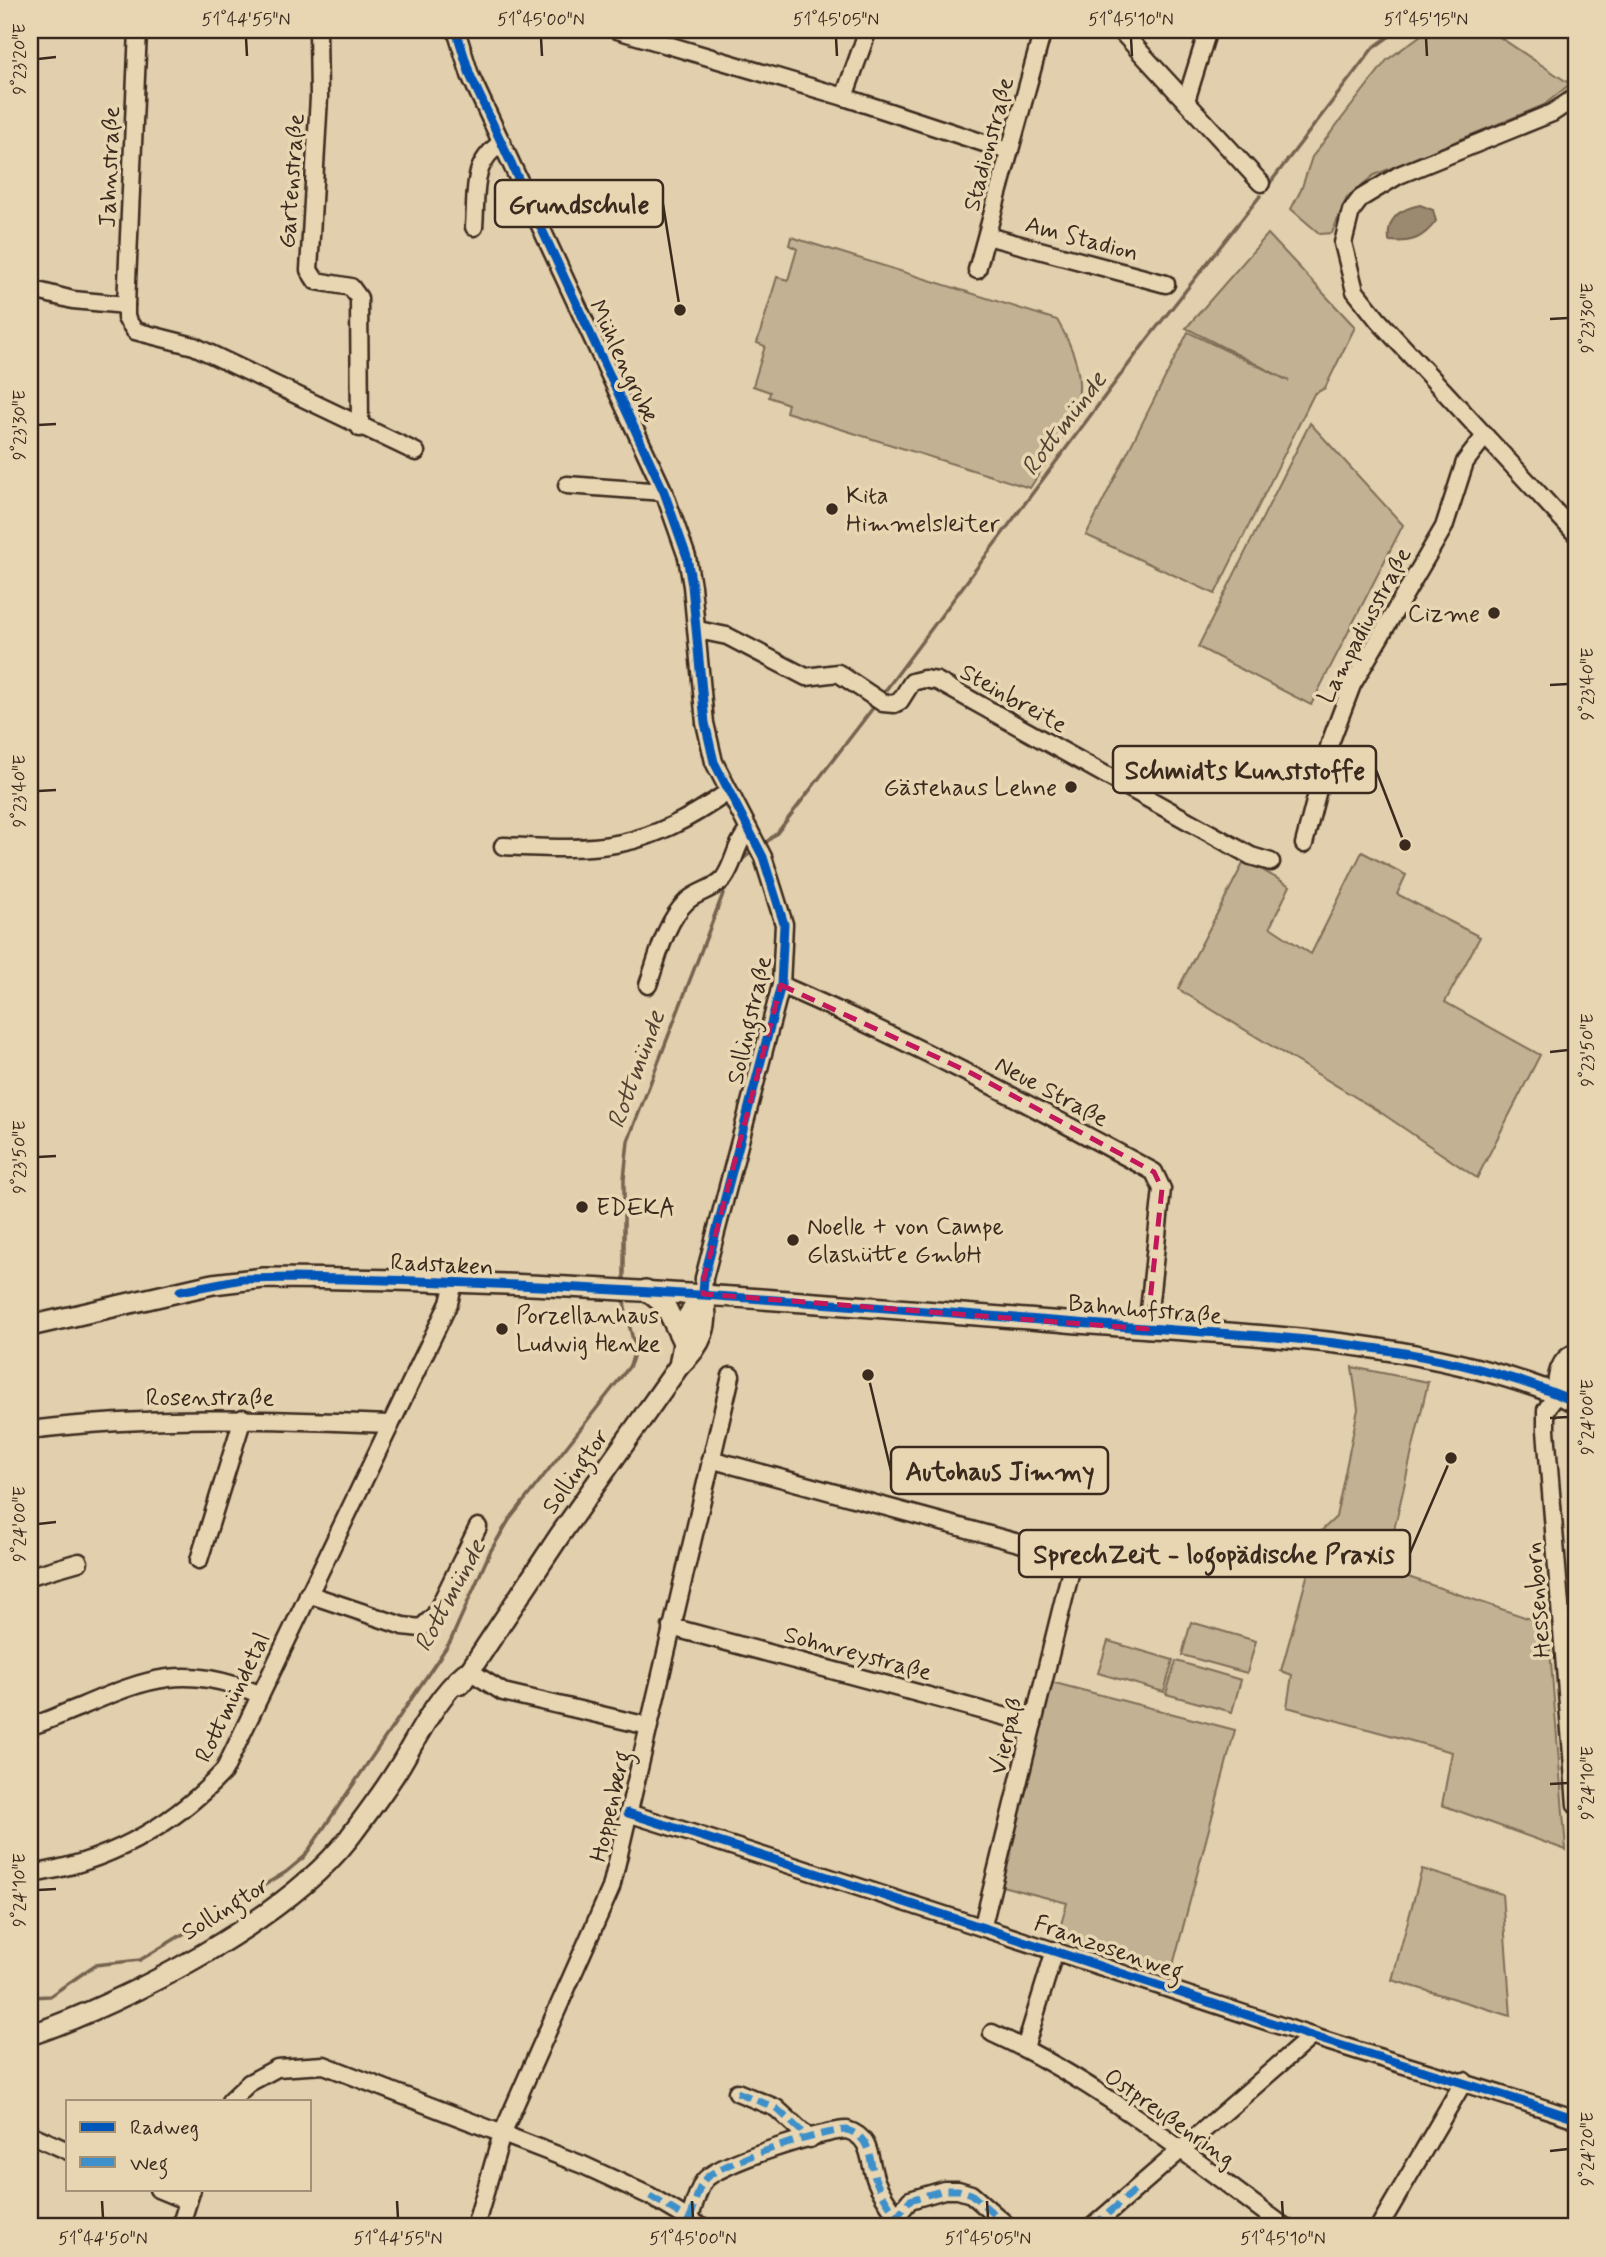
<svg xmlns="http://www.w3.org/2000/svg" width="1606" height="2257" font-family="Mynerve,sans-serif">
	<rect width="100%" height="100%" fill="#e1cfad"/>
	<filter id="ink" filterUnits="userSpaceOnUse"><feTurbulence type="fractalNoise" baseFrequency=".0143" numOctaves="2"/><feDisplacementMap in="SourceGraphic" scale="14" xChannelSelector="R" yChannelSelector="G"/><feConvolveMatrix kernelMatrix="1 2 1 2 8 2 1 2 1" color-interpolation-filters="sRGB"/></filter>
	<g filter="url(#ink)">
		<g fill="#c3b193" stroke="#7f6e58" stroke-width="2">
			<polygon points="1428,30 1489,30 1570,84 1544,105 1374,175 1347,197 1332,233 1320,234 1291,209 1301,190 1312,157 1387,60"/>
			<polygon points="1268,234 1355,327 1325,388 1314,394 1215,594 1086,535 1188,332 1289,381 1186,328"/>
			<path d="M791 237 1057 320C1102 396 1071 422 1030 488L786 412 788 404 769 397 770 392 753 386 765 346 757 343 777 277 788 280 797 249 789 245Z"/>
			<polygon points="1310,423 1403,525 1311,705 1198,647"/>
			<polygon points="1362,852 1406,875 1397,894 1480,937 1445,1002 1540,1055 1477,1178 1383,1114 1178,989 1245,860 1290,886 1270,927 1311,954"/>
			<polygon points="1352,1367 1428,1382 1385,1569 1548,1625 1566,1850 1442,1805 1452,1752 1287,1707 1292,1675 1281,1671 1319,1533 1336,1517 1358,1409"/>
			<polygon points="1191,1622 1256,1641 1247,1673 1182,1655"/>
			<polygon points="1108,1641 1173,1660 1164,1692 1098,1673"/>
			<polygon points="1176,1661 1241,1680 1232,1712 1166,1694"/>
			<polygon points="1051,1682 1235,1730 1172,1969 1057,1939 1067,1903 998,1885"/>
			<polygon points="1422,1869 1502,1894 1511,2016 1392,1980"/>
		</g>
		<path fill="#9b8970" stroke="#75634f" stroke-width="2" d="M1420 205 1433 210 1436 221C1423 239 1411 243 1389 241 1386 218 1400 209 1420 205Z"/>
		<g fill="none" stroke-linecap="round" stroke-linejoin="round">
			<g stroke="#75634f" stroke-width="3.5">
				<polyline points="1270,183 1373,48 1398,30"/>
				<polyline points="882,695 1146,341 1260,196"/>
				<polyline points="763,845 777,833 876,704"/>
				<polyline points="740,861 753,851"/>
				<polyline points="624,1283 624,1179 628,1141 726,886"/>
				<path d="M30 1997 50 1996 95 1965 140 1960 286 1872 304 1857 450 1642 490 1552 509 1520 629 1367C642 1343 624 1323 624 1298"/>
			</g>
			<defs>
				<g id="minor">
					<polyline points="318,30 319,97 309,270 316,281 351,287 359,298 360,428"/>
					<polyline points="456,30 470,75 664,492 687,557 692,586 705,723 714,762 763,857 784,924 781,985 704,1278 703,1294"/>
					<polyline points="617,30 844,97 1008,151"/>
					<polyline points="1120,30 1261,183"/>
					<polyline points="844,97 868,30"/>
					<polyline points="1576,97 1552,113 1399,175 1361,198 1351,211 1343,243 1355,291 1378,320 1576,534"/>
					<polyline points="1186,101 1208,30"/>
					<path d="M474 227C477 190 470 165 502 142"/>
					<polyline points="987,236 1166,284"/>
					<polyline points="977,270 1043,30"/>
					<polyline points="30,289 73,300 126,305 126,318 135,331 194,346 416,452"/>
					<polyline points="126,305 138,30"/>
					<polyline points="567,485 664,492"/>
					<polyline points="698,630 727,636 806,677 838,673 883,703 894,704 900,701 912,682 924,679 937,681 1251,856 1271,862"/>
					<polyline points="1304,844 1330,743 1352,685 1444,527 1465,462 1485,436"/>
					<path d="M503 846C603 851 643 851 728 792"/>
					<path d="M648 985C658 957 665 922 687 901 698 891 715 889 724 878 735 863 735 844 749 830"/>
					<path d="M781 985C910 1041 1031 1105 1154 1172L1162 1189 1147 1329"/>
					<polyline points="1576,1367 1546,1410 1546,1430 1576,1805"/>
					<path d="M1556 1393C1556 1376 1558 1359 1576 1352"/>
					<path d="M30 1430C150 1415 269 1419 390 1424"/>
					<polyline points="710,1459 1074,1558 983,1925"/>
					<polyline points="199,1560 243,1418"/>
					<polyline points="30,1576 79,1562"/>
					<polyline points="308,1594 403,1626 421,1628 435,1615 478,1527"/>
					<polyline points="671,1627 1033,1724"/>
					<polyline points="468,1670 503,1692 648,1726"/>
					<path d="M30 1726C47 1722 63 1713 80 1707 150 1677 185 1664 259 1694"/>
					<path d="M628 1813C856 1885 1082 1960 1308 2035 1397 2064 1488 2089 1576 2119"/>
					<path d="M30 1874C106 1863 172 1827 224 1771L449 1303 454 1283"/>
					<path d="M992 2033C1098 2081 1192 2159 1285 2227"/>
					<polyline points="1025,2048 1055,1950"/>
					<polyline points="737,2092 776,2108 810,2139"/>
					<polyline points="230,2101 249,2083 277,2068 324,2065 583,2165 650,2196 702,2227"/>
					<polyline points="30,2134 68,2151"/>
					<polyline points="158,2189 187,2201"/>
					<polyline points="180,2227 192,2189"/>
					<polyline points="475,2227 502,2134 611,1888 731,1376"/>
					<path d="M687 2227C692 2213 696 2193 704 2181 715 2164 825 2130 847 2130 873 2138 868 2160 876 2181 881 2194 889 2205 897 2216L910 2200 944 2190H958L971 2194 1009 2227"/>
					<polyline points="1092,2227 1312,2036"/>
					<polyline points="1379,2227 1464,2081"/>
				</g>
				<g id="major">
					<polyline points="646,1290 665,1305 682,1340"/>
					<path d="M30 1326 213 1284 264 1278C532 1279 799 1301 1066 1322 1236 1336 1417 1334 1576 1402"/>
					<polyline points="679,1366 688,1316 703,1294"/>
					<path d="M461 1684 560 1535 679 1366C702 1346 711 1324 703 1294"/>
					<path d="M30 2035C127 2002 286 1919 349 1838 367 1814 386 1789 401 1764 420 1732 437 1697 465 1673"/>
				</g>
			</defs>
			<use href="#minor" stroke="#3b2a1e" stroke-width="21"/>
			<use href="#major" stroke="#3b2a1e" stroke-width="24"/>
			<use href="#minor" stroke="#e8d6b3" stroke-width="16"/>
			<use href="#major" stroke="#e8d6b3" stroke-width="19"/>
			<g stroke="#3e90ca" stroke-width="7" stroke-dasharray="14 7" stroke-linecap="butt">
				<polyline points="737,2092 776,2108 810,2139"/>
				<polyline points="650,2196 702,2227"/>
				<path d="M690 2220C694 2208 697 2189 705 2179 718 2163 824 2130 847 2130 873 2138 868 2160 876 2181 881 2194 889 2205 897 2216L910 2200 944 2190H958L971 2194 1009 2227"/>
				<polyline points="1092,2227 1139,2187"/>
			</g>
			<defs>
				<g id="cycleway">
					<polyline points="456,30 470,75 664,492 687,557 692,586 705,723 714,762 763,857 784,924 781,985 704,1278 703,1294"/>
					<path d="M180 1291 242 1279 293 1278C556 1282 817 1302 1078 1323 1244 1337 1421 1335 1576 1402"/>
					<path d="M628 1813C856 1885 1082 1960 1308 2035 1397 2064 1488 2089 1576 2119"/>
				</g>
			</defs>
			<use href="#cycleway" stroke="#e8d6b3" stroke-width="13"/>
			<use href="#cycleway" stroke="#0057b8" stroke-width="9"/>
		</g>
	</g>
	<path fill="none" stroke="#c2185b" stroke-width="5" stroke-dasharray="14 9" stroke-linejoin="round" d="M781 985 971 1073 1154 1172 1162 1189 1147 1329 703 1294 704 1278Z"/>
	<path fill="none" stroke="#3b2a1e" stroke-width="2.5" d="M246 38 247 56M541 38 542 56M836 38 837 56M1131 38 1132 56M1426 38 1427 56M38 59 56 57M1550 319 1568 318M38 425 56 424M1550 685 1568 684M38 791 56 790M1550 1052 1568 1050M38 1157 56 1156M1550 1418 1568 1417M38 1524 56 1522M1550 1784 1568 1783M38 1890 56 1889M1550 2151 1568 2149M102 2201 103 2218M397 2201 398 2218M692 2201 693 2218M987 2201 988 2218M1282 2201 1283 2218"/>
	<g fill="#3b2a1e" stroke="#e8d6b3" stroke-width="2.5">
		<circle cx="832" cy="509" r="7"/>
		<circle cx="1494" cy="613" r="7"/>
		<circle cx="1071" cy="787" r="7"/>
		<circle cx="582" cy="1207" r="7"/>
		<circle cx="793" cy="1240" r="7"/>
		<circle cx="502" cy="1329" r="7"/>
	</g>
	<g text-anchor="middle" stroke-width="7" stroke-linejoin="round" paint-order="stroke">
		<g font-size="24" fill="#3b2a1e" stroke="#e8d6b3">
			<text transform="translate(988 144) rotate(-75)" y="8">Stadionstraße</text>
			<text transform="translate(109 167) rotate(-88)" y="8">Jahnstraße</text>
			<text transform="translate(291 181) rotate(-86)" y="8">Gartenstraße</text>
			<text transform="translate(1082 238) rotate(15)" y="8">Am Stadion</text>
			<text transform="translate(624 361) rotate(65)" y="8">Mühlengrube</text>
			<text transform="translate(1364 625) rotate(-62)" y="8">Lampadiusstraße</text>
			<text transform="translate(1014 698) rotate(29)" y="8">Steinbreite</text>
			<text transform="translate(749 1020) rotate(-77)" y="8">Sollingstraße</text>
			<text transform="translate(1052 1091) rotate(28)" y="8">Neue Straße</text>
			<text transform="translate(442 1264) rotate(3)" y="8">Radstaken</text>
			<text transform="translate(1145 1309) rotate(5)" y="8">Bahnhofstraße</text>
			<text x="210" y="1405">Rosenstraße</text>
			<text transform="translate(575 1471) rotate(-55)" y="8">Sollingtor</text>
			<text transform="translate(1537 1600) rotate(-95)" y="8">Hessenborn</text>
			<text transform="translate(858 1653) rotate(15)" y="8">Sohnreystraße</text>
			<text transform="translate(232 1697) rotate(-64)" y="8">Rottmündetal</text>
			<text transform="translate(1006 1736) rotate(-76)" y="8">Vierpaß</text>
			<text transform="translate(610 1806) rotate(-77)" y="8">Hoppenberg</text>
			<text transform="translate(225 1908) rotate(-32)" y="8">Sollingtor</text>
			<text transform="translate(1109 1947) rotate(19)" y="8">Franzosenweg</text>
			<text transform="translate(1170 2117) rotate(35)" y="8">Ostpreußenring</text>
		</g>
		<g font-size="24" fill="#3b2a1e" stroke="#e8d6b3" text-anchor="start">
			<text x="846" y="503">Kita<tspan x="846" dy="28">Himmelsleiter</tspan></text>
			<text x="1480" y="621" text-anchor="end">Cizme</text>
			<text x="1057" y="795" text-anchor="end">Gästehaus Lehne</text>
			<text x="596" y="1215">EDEKA</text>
			<text x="807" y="1234">Noelle + von Campe<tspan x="807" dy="28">Glashütte GmbH</tspan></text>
			<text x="516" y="1323">Porzellanhaus<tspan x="516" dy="28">Ludwig Henke</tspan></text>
		</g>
		<g font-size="26" font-style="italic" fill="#534232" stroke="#e8d6b3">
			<text transform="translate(1063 423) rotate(-53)" y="9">Rottmünde</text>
			<text transform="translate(635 1069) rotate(-70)" y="9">Rottmünde</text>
			<text transform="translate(449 1595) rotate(-62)" y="9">Rottmünde</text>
		</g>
	</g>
	<path fill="none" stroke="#3b2a1e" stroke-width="2.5" d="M680 310L663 204M1405 845L1376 770M868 1375L891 1471M1451 1458L1410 1553"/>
	<g fill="#3b2a1e" stroke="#e8d6b3" stroke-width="2.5">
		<circle cx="680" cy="310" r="7"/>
		<circle cx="1405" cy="845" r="7"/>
		<circle cx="868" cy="1375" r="7"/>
		<circle cx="1451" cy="1458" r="7"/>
	</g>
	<g fill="#e8d6b3" stroke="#3b2a1e" stroke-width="2.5">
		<rect x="495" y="180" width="168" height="47" rx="7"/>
		<rect x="1113" y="746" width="263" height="47" rx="7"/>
		<rect x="891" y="1447" width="217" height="47" rx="7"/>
		<rect x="1019" y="1530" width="391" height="47" rx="7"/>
	</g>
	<g font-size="26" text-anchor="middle" font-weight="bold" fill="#3b2a1e">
		<text x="579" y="213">Grundschule</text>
		<text x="1245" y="779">Schmidts Kunststoffe</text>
		<text x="1000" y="1480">Autohaus Jimmy</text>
		<text x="1214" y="1563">SprechZeit - logopädische Praxis</text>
	</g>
	<rect width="1606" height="2257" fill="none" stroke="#e8d6b3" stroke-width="77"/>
	<rect x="66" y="2100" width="245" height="91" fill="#e8d6b3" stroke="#a39177" stroke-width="2"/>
	<rect x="80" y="2122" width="35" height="10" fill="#0057b8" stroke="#a39177" stroke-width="2"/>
	<text x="130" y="2134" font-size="21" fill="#3b2a1e">Radweg</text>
	<rect x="80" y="2157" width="35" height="10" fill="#3e90ca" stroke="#a39177" stroke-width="2"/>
	<text x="130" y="2170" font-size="21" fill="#3b2a1e">Weg</text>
	<rect x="38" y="38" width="1530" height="2180" fill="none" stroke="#3b2a1e" stroke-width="2.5"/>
	<g font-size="18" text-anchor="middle" fill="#3b2a1e">
		<text x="246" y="25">51°44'55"N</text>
		<text x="541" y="25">51°45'00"N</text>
		<text x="836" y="25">51°45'05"N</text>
		<text x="1131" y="25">51°45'10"N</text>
		<text x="1426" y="25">51°45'15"N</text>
		<text transform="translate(19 59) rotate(-90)" y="6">9°23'20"E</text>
		<text transform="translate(1587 318) rotate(-90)" y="6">9°23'30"E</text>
		<text transform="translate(19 425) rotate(-90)" y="6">9°23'30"E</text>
		<text transform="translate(1587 684) rotate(-90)" y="6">9°23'40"E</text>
		<text transform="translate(19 791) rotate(-90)" y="6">9°23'40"E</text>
		<text transform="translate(1587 1050) rotate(-90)" y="6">9°23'50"E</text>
		<text transform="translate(19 1157) rotate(-90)" y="6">9°23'50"E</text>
		<text transform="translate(1587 1417) rotate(-90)" y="6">9°24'00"E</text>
		<text transform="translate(19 1524) rotate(-90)" y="6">9°24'00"E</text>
		<text transform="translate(1587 1783) rotate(-90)" y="6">9°24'10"E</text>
		<text transform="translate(19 1890) rotate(-90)" y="6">9°24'10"E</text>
		<text transform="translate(1587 2149) rotate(-90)" y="6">9°24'20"E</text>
		<text x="103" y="2244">51°44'50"N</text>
		<text x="398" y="2244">51°44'55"N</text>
		<text x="693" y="2244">51°45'00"N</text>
		<text x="988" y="2244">51°45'05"N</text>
		<text x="1283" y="2244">51°45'10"N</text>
	</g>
</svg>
